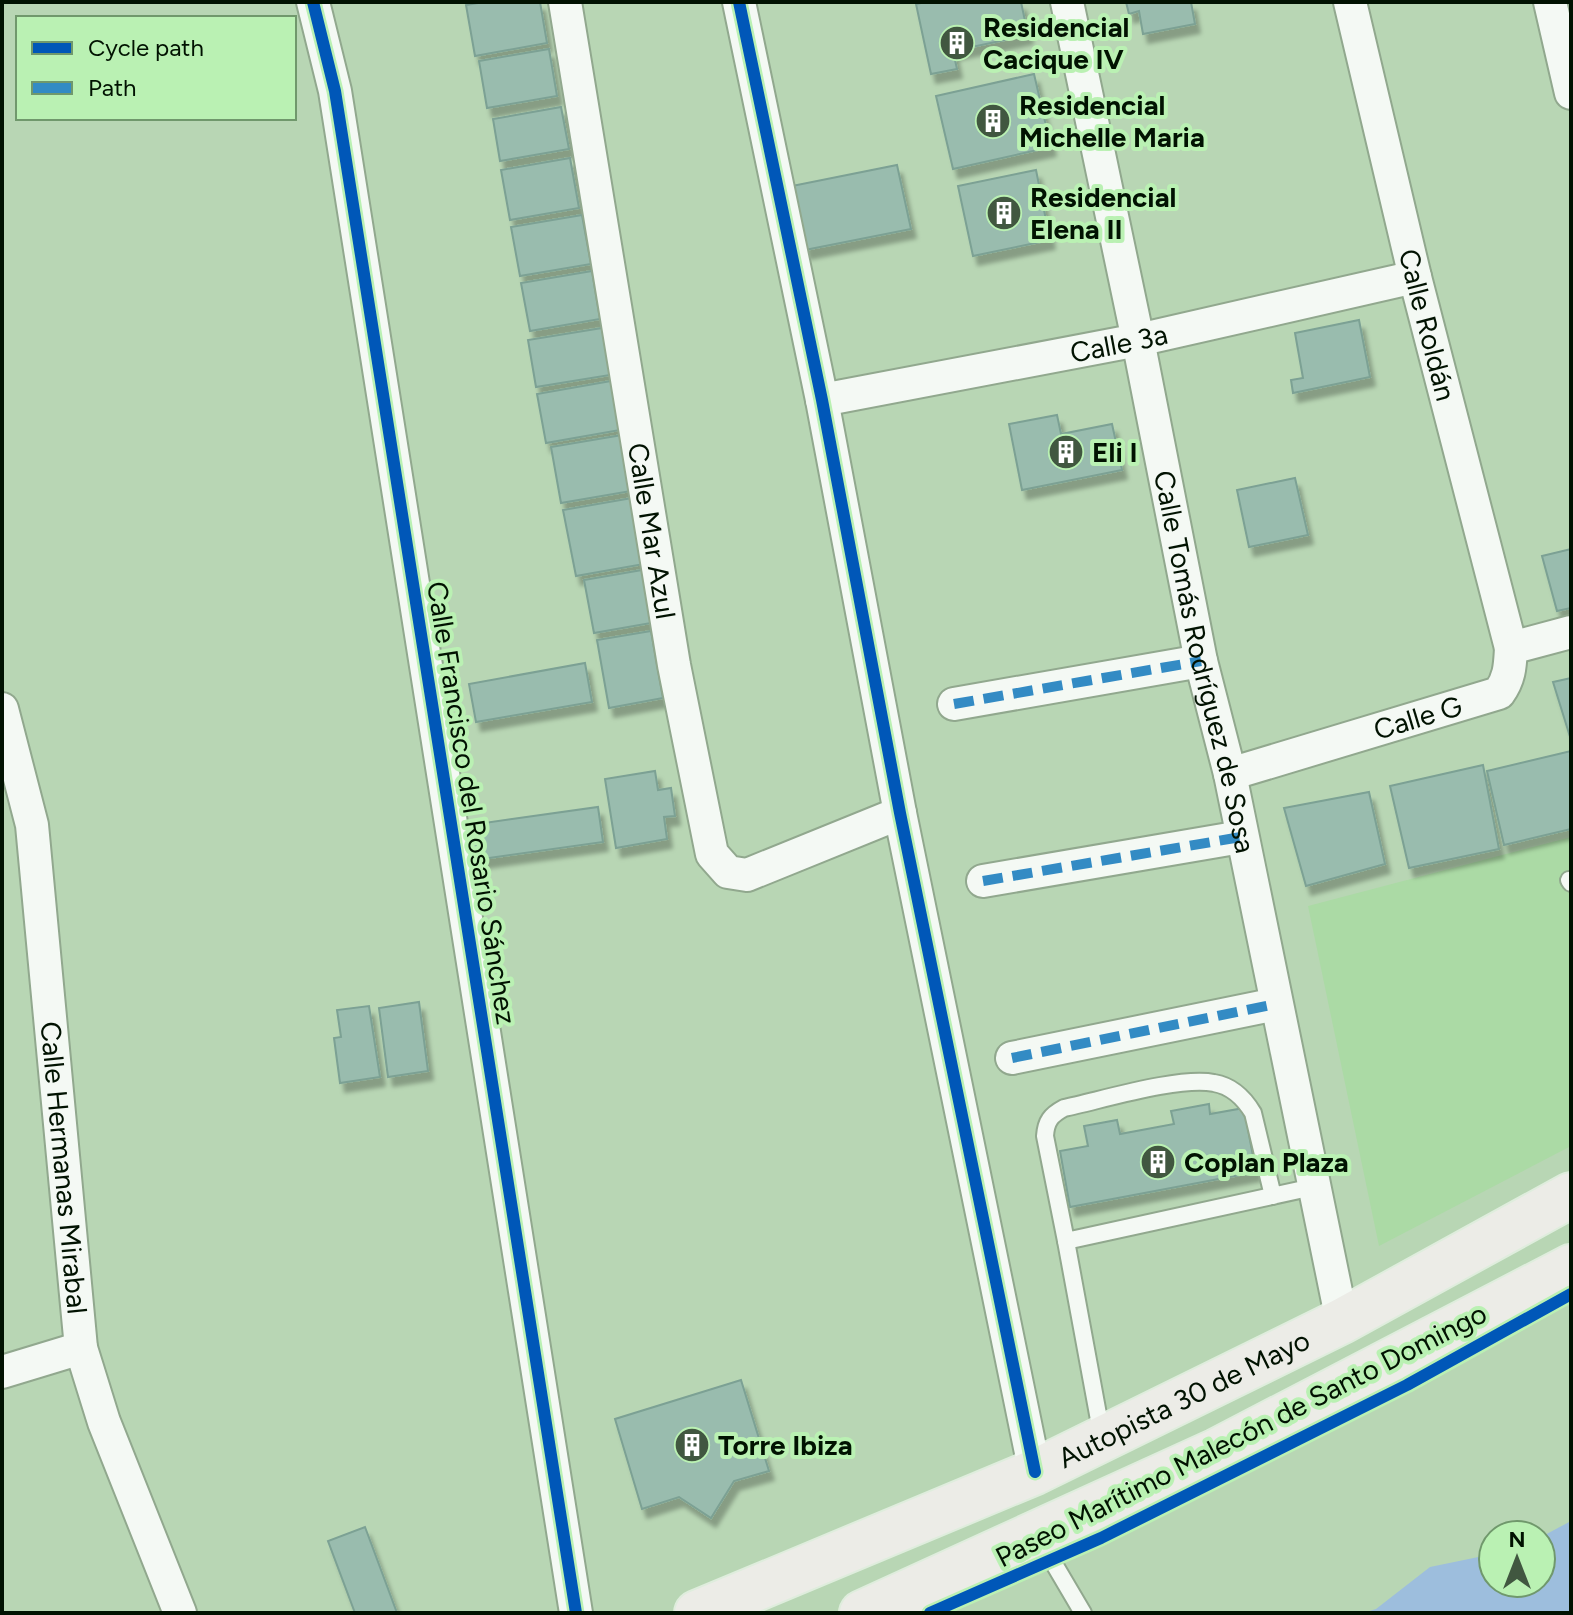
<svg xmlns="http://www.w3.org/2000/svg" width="1573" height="1615" font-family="Figtree,sans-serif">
	<defs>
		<filter id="shadow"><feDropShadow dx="5" dy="9" stdDeviation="2" flood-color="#0004"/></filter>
	</defs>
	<rect width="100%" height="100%" fill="#b8d6b4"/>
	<polygon fill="#abdaa5" points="1571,837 1571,1146 1379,1246 1308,906"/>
	<polygon fill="#9dbedd" points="1571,1521 1571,1613 1363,1613 1376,1609 1430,1567 1493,1554 1493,1583 1541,1583 1541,1537"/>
	<g fill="#99bcae" stroke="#7ca194" stroke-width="2" filter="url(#shadow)">
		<polygon points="484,2 540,2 547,43 475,56 466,5"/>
		<polygon points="926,2 1021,2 1028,35 953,51 957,69 931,74 916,4"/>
		<polygon points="1126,2 1191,2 1195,24 1143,34 1139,11 1129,14"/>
		<polygon points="549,49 557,96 487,108 479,61"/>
		<polygon points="1034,74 1051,147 953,169 936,96"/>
		<polygon points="561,107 569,149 500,161 493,119"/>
		<polygon points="570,158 579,208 510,220 501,170"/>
		<polygon points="897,165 911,229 805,250 792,186"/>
		<polygon points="1036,170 1050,240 973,256 958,186"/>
		<polygon points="582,215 591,264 520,276 511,227"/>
		<polygon points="592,271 600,319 530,331 521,283"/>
		<polygon points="1359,320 1370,377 1293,393 1291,380 1303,378 1295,333"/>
		<polygon points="602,328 610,375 536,387 528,340"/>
		<polygon points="611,381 620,430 546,443 537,394"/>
		<polygon points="1057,415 1061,434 1112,424 1122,470 1022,490 1009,424"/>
		<polygon points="622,435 631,491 561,503 551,447"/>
		<polygon points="1295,478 1308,535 1249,547 1237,490"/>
		<polygon points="632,498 644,564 576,576 563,510"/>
		<polygon points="1571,549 1571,608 1557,611 1542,556"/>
		<polygon points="642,570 651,623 594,633 584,580"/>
		<polygon points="651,631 663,698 609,708 597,640"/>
		<polygon points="585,663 592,702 476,722 469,684"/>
		<polygon points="1571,678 1571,740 1553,682"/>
		<polygon points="1571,751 1571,829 1504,845 1487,771"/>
		<polygon points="1483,765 1499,849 1409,868 1390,786"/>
		<polygon points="655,771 658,790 671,788 675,816 664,817 667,839 616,848 605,779"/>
		<polygon points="1369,792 1385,864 1306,886 1284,808"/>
		<polygon points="598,807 603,842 475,860 470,825"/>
		<polygon points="419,1002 428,1071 388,1077 379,1008"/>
		<polygon points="369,1006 380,1077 340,1083 334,1038 341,1037 337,1010"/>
		<polygon points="1209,1104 1210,1114 1244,1108 1256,1172 1070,1207 1060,1151 1088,1146 1084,1126 1117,1120 1120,1134 1174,1124 1171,1111"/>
		<polygon points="741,1380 769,1471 734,1481 711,1518 679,1497 642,1509 615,1419"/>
		<polygon points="365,1527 397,1613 355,1613 328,1541"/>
	</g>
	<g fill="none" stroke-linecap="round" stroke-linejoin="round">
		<defs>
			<g id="service">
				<polyline points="1569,880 1571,883"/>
				<path d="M1273 1196 1253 1113C1244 1098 1232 1086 1214 1083 1180 1076 1102 1100 1064 1108 1051 1115 1046 1121 1045 1136L1066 1241 1313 1187"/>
				<polyline points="1066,1241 1102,1436"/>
				<polyline points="1037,1535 1083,1613"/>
			</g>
			<g id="minor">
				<polyline points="313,2 335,91 576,1613"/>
				<path id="s1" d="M565 2 674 665 712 854 728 872 747 875 900 813"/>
				<polyline points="739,2 822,400 900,813 1035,1472"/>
				<path id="s2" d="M1067 2 1138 340 1201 661 1230 774 1342 1321"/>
				<path id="s3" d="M1350 2 1415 277 1511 648"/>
				<polyline points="1550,2 1571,93"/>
				<path id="s4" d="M822 400 1138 340 1415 277"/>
				<polyline points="954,704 1201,661"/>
				<path id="s5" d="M2 709 32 825 81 1348 104 1422 180 1613"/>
				<path id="s6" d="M1230 774 1499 693C1510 678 1510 665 1511 648L1571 632"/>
				<polyline points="983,881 1241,837"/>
				<polyline points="1012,1058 1276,1004"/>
				<polyline points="2,1372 81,1348"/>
			</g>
			<g id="trunk">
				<path id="s7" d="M697 1613 1035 1472 1342 1321 1571 1195"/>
				<polyline points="862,1613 1217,1451 1571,1267"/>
			</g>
		</defs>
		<use href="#service" stroke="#91a88e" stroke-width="20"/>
		<use href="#minor" stroke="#91a88e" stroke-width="36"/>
		<use href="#trunk" stroke="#dfeddd" stroke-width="48"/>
		<use href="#service" stroke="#f4f9f4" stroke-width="16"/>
		<use href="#minor" stroke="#f4f9f4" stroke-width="32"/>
		<use href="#trunk" stroke="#ecece7" stroke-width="44"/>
		<g stroke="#338bc4" stroke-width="10" stroke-dasharray="20 10" stroke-linecap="butt">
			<polyline points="954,704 1201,661"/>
			<polyline points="983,881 1241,837"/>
			<polyline points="1012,1058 1276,1004"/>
		</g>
		<defs>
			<g id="cycleway">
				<polyline points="313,2 335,91 576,1613"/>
				<polyline points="739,2 822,400 900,813 1035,1472"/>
				<polyline points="930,1613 1101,1538 1407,1385 1571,1294"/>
			</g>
		</defs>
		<use href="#cycleway" stroke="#baf1b3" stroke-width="17"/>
		<use href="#cycleway" stroke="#0057b8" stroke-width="12"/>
	</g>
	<defs>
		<symbol id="building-disc" viewBox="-11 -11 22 22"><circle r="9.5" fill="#415740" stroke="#baf1b3"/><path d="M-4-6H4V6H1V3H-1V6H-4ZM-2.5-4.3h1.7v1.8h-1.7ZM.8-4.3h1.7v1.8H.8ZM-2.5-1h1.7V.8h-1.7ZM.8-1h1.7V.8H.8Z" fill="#fff"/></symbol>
	</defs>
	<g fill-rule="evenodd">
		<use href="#building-disc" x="937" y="23" width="40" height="40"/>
		<use href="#building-disc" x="973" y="101" width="40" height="40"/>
		<use href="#building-disc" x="984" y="193" width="40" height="40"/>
		<use href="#building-disc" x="1046" y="432" width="40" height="40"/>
		<use href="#building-disc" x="1138" y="1142" width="40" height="40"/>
		<use href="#building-disc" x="672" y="1425" width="40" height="40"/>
	</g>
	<g text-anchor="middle" stroke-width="8" stroke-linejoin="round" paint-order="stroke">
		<g font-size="28" font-weight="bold" fill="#011201" stroke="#baf1b3" text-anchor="start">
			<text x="983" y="37">Residencial<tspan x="983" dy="32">Cacique IV</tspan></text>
			<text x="1019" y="115">Residencial<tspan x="1019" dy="32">Michelle Maria</tspan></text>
			<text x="1030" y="207">Residencial<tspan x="1030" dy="32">Elena II</tspan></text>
			<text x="1092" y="462">Eli I</text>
			<text x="1184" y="1172">Coplan Plaza</text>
			<text x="718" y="1455">Torre Ibiza</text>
		</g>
		<g font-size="28" fill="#011201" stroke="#baf1b3">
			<text dy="10" stroke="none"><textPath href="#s3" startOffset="332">Calle Roldán</textPath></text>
			<text dy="10" stroke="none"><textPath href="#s4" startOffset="302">Calle 3a</textPath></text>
			<text dy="10" stroke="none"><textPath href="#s1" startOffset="536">Calle Mar Azul</textPath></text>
			<text dy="10" stroke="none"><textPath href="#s2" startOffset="674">Calle Tomás Rodríguez de Sosa</textPath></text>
			<text dy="10" stroke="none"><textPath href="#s6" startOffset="196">Calle G</textPath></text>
			<text transform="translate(472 803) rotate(81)" y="10">Calle Francisco del Rosario Sánchez</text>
			<text dy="10" stroke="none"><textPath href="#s5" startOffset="464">Calle Hermanas Mirabal</textPath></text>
			<text dy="10" stroke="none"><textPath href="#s7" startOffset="532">Autopista 30 de Mayo</textPath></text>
			<text transform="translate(1241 1435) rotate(-27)" y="10">Paseo Marítimo Malecón de Santo Domingo</text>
		</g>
	</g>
	<rect width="1573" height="1615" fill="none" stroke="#011201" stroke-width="8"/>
	<rect x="16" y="16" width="280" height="104" fill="#baf1b3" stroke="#70986c" stroke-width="2"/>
	<rect x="32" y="42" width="40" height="12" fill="#0057b8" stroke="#70986c" stroke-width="2"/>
	<text x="88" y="56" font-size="24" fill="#011201">Cycle path</text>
	<rect x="32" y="82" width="40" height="12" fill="#338bc4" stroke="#70986c" stroke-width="2"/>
	<text x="88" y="96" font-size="24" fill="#011201">Path</text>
	<g transform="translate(1517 1559)"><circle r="38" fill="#baf1b3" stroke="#70986c" stroke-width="2"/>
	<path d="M0-6L14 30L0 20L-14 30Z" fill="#415740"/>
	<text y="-12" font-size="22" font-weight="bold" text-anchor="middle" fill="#011201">N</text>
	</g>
</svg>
